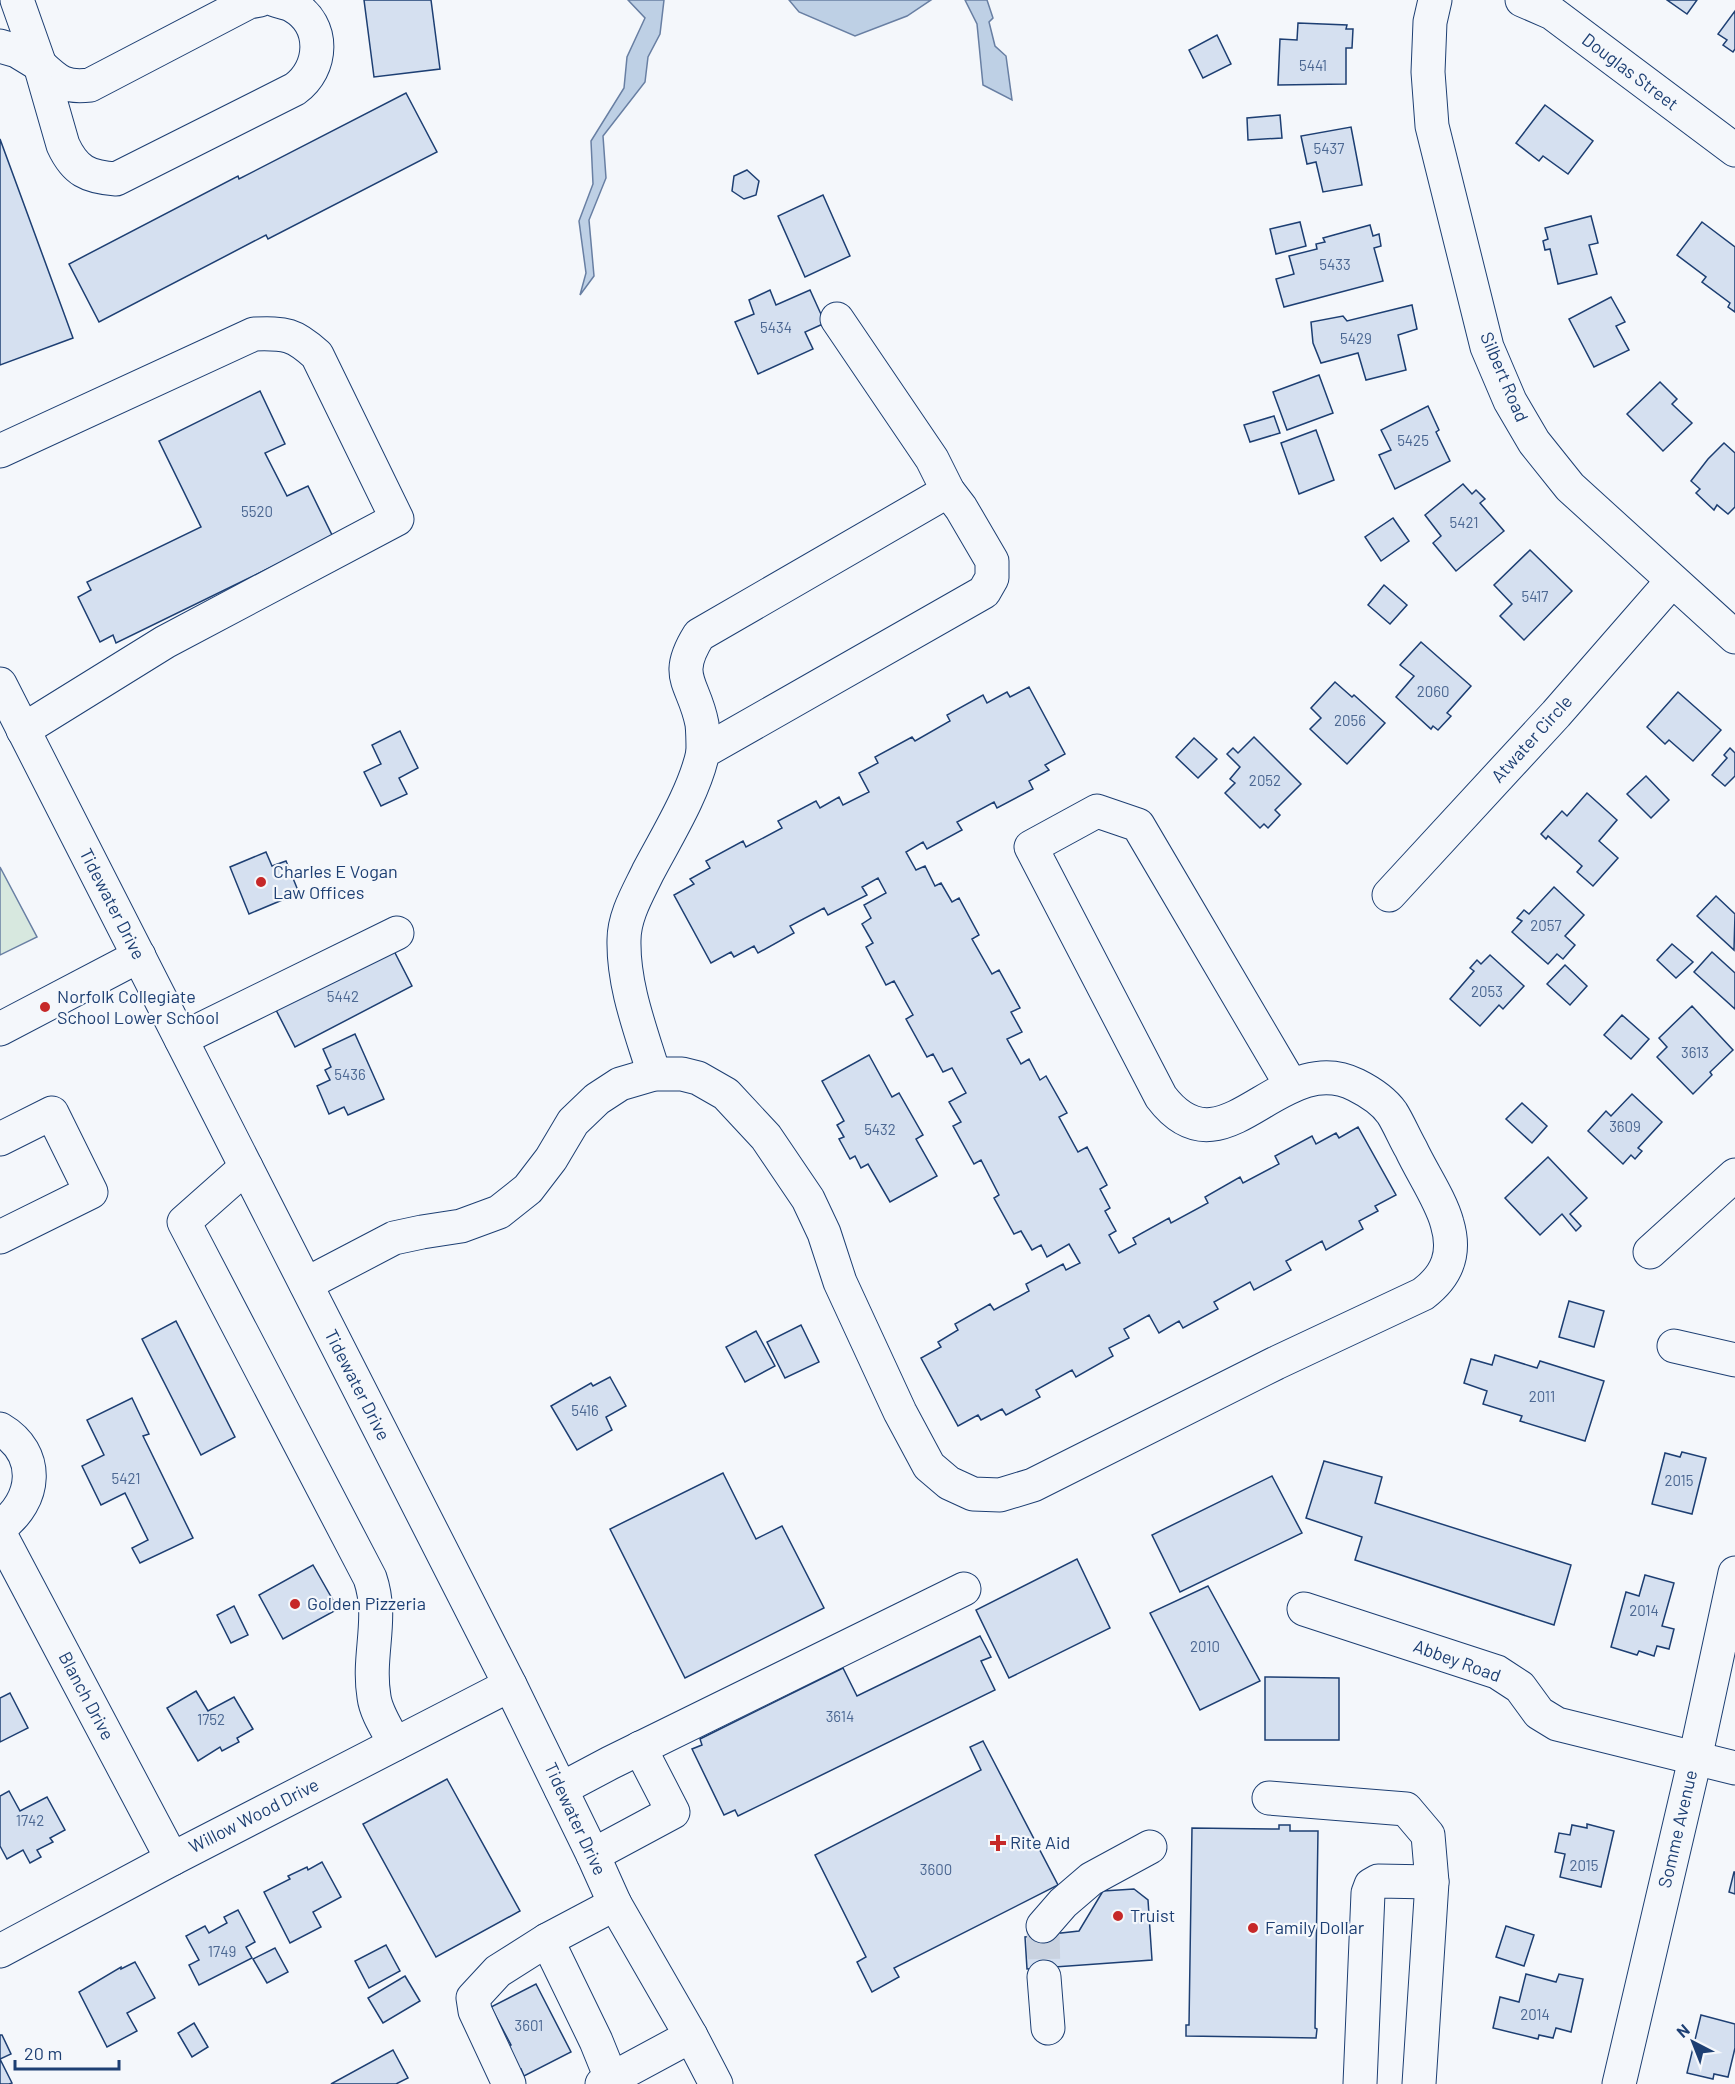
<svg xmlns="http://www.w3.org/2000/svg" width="1735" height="2084" font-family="Barlow,sans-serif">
	<rect width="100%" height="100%" fill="#f4f7fb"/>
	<polygon fill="#d7e8df" stroke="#687fa3" stroke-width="1.5" points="0,867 37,937 0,955"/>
	<g fill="#bed0e5" stroke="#687fa3" stroke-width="1.5">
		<polygon points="628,0 664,0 660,34 648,57 645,82 603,136 606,178 589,220 594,276 580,295 586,273 579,221 593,184 591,141 624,88 627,57 645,18"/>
		<polygon points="789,0 931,0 907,16 855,36 799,12"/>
		<polygon points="965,0 987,0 993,18 989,22 995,46 1006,56 1012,100 983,85 977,24"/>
	</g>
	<g fill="#d5e0f0" stroke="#1d3f73" stroke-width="1.5">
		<polygon points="364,0 431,0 440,69 374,77"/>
		<polygon points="1667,0 1697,0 1687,14"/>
		<polygon points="1735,11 1735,49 1733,52 1723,45 1727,40 1718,34"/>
		<polygon points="1298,23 1347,25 1346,29 1353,29 1352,48 1346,48 1346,84 1278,85 1280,39 1297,40"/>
		<polygon points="1217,35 1231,64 1203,78 1189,50"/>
		<polygon points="406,93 437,152 268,239 266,235 99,322 69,264 238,176 239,179"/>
		<polygon points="1545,105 1593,141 1568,174 1543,156 1539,161 1516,143"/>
		<polygon points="1280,115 1282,138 1248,140 1247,118"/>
		<polygon points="1351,127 1362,185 1323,192 1316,162 1307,164 1301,136"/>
		<polygon points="0,139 73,338 0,365"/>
		<polygon points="747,170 759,181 756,195 744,199 732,191 734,176"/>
		<polygon points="823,195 850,256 805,277 778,216"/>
		<polygon points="1591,216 1598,243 1589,245 1597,274 1558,284 1550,249 1545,250 1543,241 1548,239 1545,228"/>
		<polygon points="1300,222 1306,246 1276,254 1270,229"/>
		<polygon points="1702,222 1735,247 1735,312 1728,307 1730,303 1702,282 1706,277 1677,255"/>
		<polygon points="1370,225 1373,236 1379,234 1381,246 1374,248 1383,281 1284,307 1276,279 1294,274 1289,256 1317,249 1316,244 1325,242 1323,238"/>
		<polygon points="770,290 776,305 810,290 825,323 805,332 813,349 758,374 735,322 754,314 749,300"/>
		<polygon points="1611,297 1625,322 1616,326 1629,350 1594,367 1569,319"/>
		<polygon points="1412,305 1417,329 1398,335 1406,370 1366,380 1358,353 1321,363 1313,343 1311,322 1343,316 1347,321"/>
		<polygon points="1319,375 1333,413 1287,430 1273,392"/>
		<polygon points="1660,382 1677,399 1672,404 1692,423 1663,451 1627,414"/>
		<polygon points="260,391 285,444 265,453 287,496 308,486 333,537 116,643 113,635 100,642 78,597 91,590 87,582 201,527 159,441"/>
		<polygon points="1428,406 1439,430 1436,432 1450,461 1395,489 1379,455 1391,450 1381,430"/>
		<polygon points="1274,416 1280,433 1250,442 1244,425"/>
		<polygon points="1316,430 1334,480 1299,494 1281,443"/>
		<polygon points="1724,443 1735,453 1735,507 1728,514 1717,505 1714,510 1696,493 1700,489 1691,481 1708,459"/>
		<polygon points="1463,484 1472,494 1476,490 1485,499 1480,503 1504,531 1456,571 1433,543 1441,536 1425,515"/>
		<polygon points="1393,518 1409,541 1381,561 1365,537"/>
		<polygon points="1530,550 1572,591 1524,640 1500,616 1512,604 1494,585"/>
		<polygon points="1384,585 1407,605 1390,624 1368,605"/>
		<polygon points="1421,642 1471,686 1447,713 1451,716 1438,730 1433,726 1431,729 1396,697 1414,676 1400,665"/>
		<polygon points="1335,682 1352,697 1354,695 1385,723 1347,764 1310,729 1321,718 1311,708"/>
		<polygon points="1029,687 1065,754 1045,765 1049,770 1029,781 1033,789 997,808 994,802 957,822 962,830 927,849 923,842 906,852 916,870 925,866 935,886 941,883 952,902 959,898 979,935 972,939 992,974 999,970 1020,1008 1011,1012 1022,1032 1007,1039 1021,1064 1029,1059 1040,1080 1046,1076 1067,1113 1059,1117 1078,1152 1087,1147 1107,1185 1100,1189 1110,1208 1105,1211 1116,1231 1109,1235 1119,1253 1136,1244 1133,1238 1169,1218 1171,1223 1208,1203 1205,1197 1240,1177 1243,1183 1279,1164 1275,1156 1312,1136 1316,1144 1336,1133 1339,1138 1358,1127 1396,1195 1375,1206 1378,1211 1359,1221 1363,1229 1326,1250 1322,1241 1286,1261 1291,1270 1254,1290 1250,1282 1214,1302 1218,1309 1183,1328 1179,1321 1159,1333 1149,1315 1124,1329 1129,1338 1109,1348 1113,1356 1076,1377 1072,1370 1036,1390 1040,1397 1006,1415 1002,1409 981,1420 978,1415 958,1426 921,1358 941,1347 938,1342 958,1330 955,1324 990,1304 994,1310 1029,1291 1026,1284 1063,1264 1066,1270 1080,1263 1069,1244 1047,1257 1041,1245 1032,1250 1021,1231 1014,1234 994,1198 999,1195 981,1160 974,1164 953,1126 961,1122 949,1102 966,1093 952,1068 943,1072 933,1054 927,1057 906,1019 913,1015 894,981 886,985 866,947 873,943 862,924 871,918 864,905 886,893 878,878 862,887 867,895 828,915 824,908 790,926 794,933 758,953 754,946 734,957 731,952 711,963 674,895 694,884 690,879 710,868 706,861 743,841 746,847 782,828 778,821 816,801 820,808 839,797 843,805 869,792 859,773 878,763 875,757 912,737 915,741 950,721 947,715 983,695 987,703 1007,692 1010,697"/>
		<polygon points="1678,692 1721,730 1693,761 1669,740 1665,744 1647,727"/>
		<polygon points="400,731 418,768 399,778 407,794 381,806 364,772 381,764 372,745"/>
		<polygon points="1254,737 1301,784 1275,810 1280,815 1268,828 1264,824 1260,828 1225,793 1235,783 1230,779 1240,767 1227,754 1233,748 1238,753"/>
		<polygon points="1194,738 1217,759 1198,778 1176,757"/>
		<polygon points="1730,748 1735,753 1735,776 1725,786 1712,775 1727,758 1724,755"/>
		<polygon points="1646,776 1669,800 1651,818 1627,794"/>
		<polygon points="1587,793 1617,820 1599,841 1618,858 1593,886 1577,872 1582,866 1548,836 1546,839 1541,834 1562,811 1567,816"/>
		<polygon points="266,852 272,866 286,861 299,893 249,914 230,867"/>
		<polygon points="1554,887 1584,915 1565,936 1575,945 1563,959 1557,954 1548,964 1512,932 1522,921 1517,918 1524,910 1529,914"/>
		<polygon points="1716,896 1735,914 1734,950 1697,916"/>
		<polygon points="1672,944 1693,962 1676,978 1657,960"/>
		<polygon points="392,947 412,986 295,1047 275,1008"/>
		<polygon points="1712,952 1735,973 1735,1009 1694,972"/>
		<polygon points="1490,955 1524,986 1503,1009 1499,1005 1480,1026 1450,999 1474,971 1470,968 1477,960 1481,964"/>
		<polygon points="1565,965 1587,986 1570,1005 1547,984"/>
		<polygon points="1692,1006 1733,1050 1710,1072 1712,1075 1693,1094 1657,1057 1667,1047 1659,1038"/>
		<polygon points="1622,1015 1649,1039 1631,1059 1604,1035"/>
		<polygon points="355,1034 384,1099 348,1115 344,1107 329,1114 317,1086 330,1080 325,1070 331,1067 323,1049"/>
		<polygon points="869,1055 892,1097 899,1093 923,1135 916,1139 937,1176 890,1202 868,1164 861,1168 855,1156 850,1159 839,1139 844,1137 837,1125 844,1121 822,1081"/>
		<polygon points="1632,1094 1662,1122 1638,1148 1642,1151 1635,1159 1631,1155 1623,1164 1588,1131 1606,1111 1611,1116"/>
		<polygon points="1522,1103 1547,1126 1532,1143 1506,1119"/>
		<polygon points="1548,1157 1587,1198 1570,1214 1581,1226 1576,1231 1562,1214 1540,1235 1505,1198"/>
		<polygon points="1569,1301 1604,1311 1594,1347 1559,1337"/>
		<polygon points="176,1321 235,1437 201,1455 142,1339"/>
		<polygon points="801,1325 819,1362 785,1378 767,1342"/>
		<polygon points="756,1331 775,1366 745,1382 726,1347"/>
		<polygon points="1495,1355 1537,1368 1540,1361 1604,1381 1585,1441 1520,1421 1522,1416 1483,1404 1487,1391 1464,1383 1471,1359 1492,1365"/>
		<polygon points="610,1377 626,1406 606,1417 612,1430 577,1450 551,1406 591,1383 593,1386"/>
		<polygon points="132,1398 149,1434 143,1436 193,1538 140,1563 132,1548 148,1540 125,1493 101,1505 82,1466 104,1455 87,1420"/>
		<polygon points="1682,1452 1706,1458 1692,1514 1652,1504 1665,1453 1680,1457"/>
		<polygon points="1324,1461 1382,1477 1375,1503 1571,1565 1554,1625 1355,1560 1362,1537 1306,1518"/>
		<polygon points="723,1473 756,1539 782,1526 824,1608 685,1678 610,1529"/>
		<polygon points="1272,1476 1302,1533 1180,1592 1152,1535"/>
		<polygon points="1077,1559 1110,1628 1009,1678 976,1610"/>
		<polygon points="313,1565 338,1609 283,1639 259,1595"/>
		<polygon points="1645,1575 1674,1583 1662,1626 1674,1629 1669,1649 1657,1646 1654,1656 1639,1651 1637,1655 1611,1647 1626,1592 1639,1596"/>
		<polygon points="1208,1586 1260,1681 1200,1710 1150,1613"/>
		<polygon points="234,1606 248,1635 231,1643 217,1615"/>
		<polygon points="980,1636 991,1657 981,1661 995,1690 738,1816 735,1810 724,1815 692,1749 702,1745 700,1739 843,1668 857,1696"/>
		<polygon points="1265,1677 1339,1678 1339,1740 1265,1740"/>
		<polygon points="196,1691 208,1711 234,1697 253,1729 237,1738 239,1742 222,1751 220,1747 198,1761 167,1708"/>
		<polygon points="10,1693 28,1728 0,1742 0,1698"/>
		<polygon points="983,1741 1058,1885 894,1968 899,1977 872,1992 857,1962 866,1957 815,1855 981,1770 970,1747"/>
		<polygon points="447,1779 520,1911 436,1957 363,1824"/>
		<polygon points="9,1791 20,1811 47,1797 65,1830 50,1838 53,1842 37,1850 41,1857 30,1863 23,1850 7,1859 0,1846 0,1796"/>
		<polygon points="1587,1824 1614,1831 1601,1887 1560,1877 1565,1854 1555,1852 1559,1833 1570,1835 1572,1825 1587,1828"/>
		<polygon points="1279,1825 1290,1825 1290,1831 1318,1831 1315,2028 1317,2029 1316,2038 1186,2036 1186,2025 1189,2025 1192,1828 1279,1829"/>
		<polygon points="322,1862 341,1897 313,1912 321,1927 290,1943 264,1892 290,1879 288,1876 307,1867 308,1870"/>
		<polygon points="1734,1872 1735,1872 1735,1894 1729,1892"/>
		<polygon points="1134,1889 1148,1900 1152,1960 1027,1969 1025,1937 1079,1931 1103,1891"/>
		<polygon points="238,1910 255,1942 246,1947 252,1958 199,1985 189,1965 199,1960 186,1936 205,1926 209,1933 227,1923 224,1917"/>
		<polygon points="1506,1926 1534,1935 1524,1966 1496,1957"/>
		<polygon points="386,1945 400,1971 369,1988 355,1961"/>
		<polygon points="275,1948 288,1972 267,1983 253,1959"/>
		<polygon points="135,1962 155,1998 127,2013 137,2031 107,2047 79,1992 121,1967 121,1969"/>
		<polygon points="1526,1974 1556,1982 1559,1974 1583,1979 1571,2032 1556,2028 1553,2038 1539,2035 1538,2039 1493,2028 1500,1997 1519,2002"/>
		<polygon points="405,1976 420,2001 383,2023 368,1998"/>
		<polygon points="536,1984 571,2052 524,2076 521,2069 515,2071 503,2049 511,2045 491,2007"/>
		<polygon points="1701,2015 1735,2024 1735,2048 1728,2077 1714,2074 1713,2079 1687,2073"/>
		<polygon points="194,2023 208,2047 192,2057 178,2033"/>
		<polygon points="0,2035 2,2035 11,2054 0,2059 12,2083 9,2084 0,2084"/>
		<polygon points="393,2050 408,2078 396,2084 331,2084"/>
	</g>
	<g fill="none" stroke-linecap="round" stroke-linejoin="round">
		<polyline stroke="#c9d2e0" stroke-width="33" stroke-dasharray="33 16" stroke-linecap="butt" points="1043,1926 1044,1977"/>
		<defs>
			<g id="minor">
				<polyline points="17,0 40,65"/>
				<path d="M260 0 249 2 90 85C65 88 58 82 40 65L63 145C75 171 88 177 116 179L295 89C323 69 326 25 293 6 288 3 280 2 275 0"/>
				<polyline points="1435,0 1430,22 1428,72 1432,126 1487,347 1510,401 1534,442 1570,487 1735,637"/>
				<polyline points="1522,0 1552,13 1735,150"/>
				<polyline points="0,46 17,51 40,65"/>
				<path d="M0 451 254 334C286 333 294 334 317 355L397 519 165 642 23 730"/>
				<path d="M703 752C703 743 703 733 702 724 694 682 672 678 699 635L948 491"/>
				<polyline points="1389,895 1556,714 1672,581"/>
				<polyline points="0,1029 139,956"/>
				<polyline points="181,1039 397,933"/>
				<path d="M654 1074C641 1031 623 986 624 940 624 916 638 893 648 872 667 836 695 791 703 752L984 592 992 578V561L961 508 948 491 932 459 837 319"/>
				<polyline points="0,1139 52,1113 91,1192 0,1237"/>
				<path d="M246 1167 184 1222 370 1578C384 1619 367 1655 374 1697 376 1713 388 1730 395 1744"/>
				<polyline points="1650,1252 1735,1175"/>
				<path d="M306 1284 394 1238 422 1232 461 1226 499 1212 528 1189 551 1159 573 1122 597 1099 620 1084 654 1074H682L698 1078 726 1094 766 1137 808 1199 824 1233 840 1282 900 1412 929 1466 949 1483 973 1494 1000 1495 1033 1485 1276 1363 1423 1294C1448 1275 1456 1253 1447 1223 1441 1200 1421 1171 1411 1149 1404 1137 1399 1124 1392 1113 1383 1100 1370 1092 1356 1085 1279 1046 1224 1180 1161 1097L1031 847 1097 811 1138 825 1291 1085"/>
				<polyline points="1674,1346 1735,1360"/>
				<path d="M0 1429C41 1453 37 1501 0 1527"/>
				<polyline points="0,1534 172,1859"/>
				<polyline points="1304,1609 1497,1672 1520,1687 1539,1713 1557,1724 1735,1768"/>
				<polyline points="561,1789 610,1763 964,1589"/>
				<polyline points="1269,1798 1406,1809 1428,1835 1432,1882 1419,2084"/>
				<polyline points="593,1855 673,1812 640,1748"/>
				<polyline points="1043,1926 1063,1903 1091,1879 1150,1847"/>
				<polyline points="547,1940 596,2041 611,2078"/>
				<polyline points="0,1951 172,1859 510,1685"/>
				<polyline points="1044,1977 1048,2028"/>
				<polyline points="509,2084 475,2011 473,1998 498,1971 547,1940 615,1904"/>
				<polyline points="602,2084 691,2036"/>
				<polyline points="1360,2084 1368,1893 1371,1885 1378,1881 1432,1882"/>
				<polyline points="1619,2084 1695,1759 1735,1573"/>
			</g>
			<polyline id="highway" points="0,684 510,1685 593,1855 615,1904 691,2036 716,2084"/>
		</defs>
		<use href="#minor" stroke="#1d3f73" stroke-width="35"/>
		<use href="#highway" stroke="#1d3f73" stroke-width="35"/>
		<use href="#minor" stroke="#f4f7fb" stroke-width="33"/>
		<use href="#highway" stroke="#f4f7fb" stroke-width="33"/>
	</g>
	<g fill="#c62828" stroke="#f4f7fb" stroke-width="2">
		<circle cx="261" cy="882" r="6"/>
		<circle cx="45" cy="1007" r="6"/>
		<circle cx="295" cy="1604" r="6"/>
		<path d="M995 1834h6v6h6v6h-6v6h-6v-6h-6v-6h6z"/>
		<circle cx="1118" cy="1916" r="6"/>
		<circle cx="1253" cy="1928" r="6"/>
	</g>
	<g text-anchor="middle" stroke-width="4.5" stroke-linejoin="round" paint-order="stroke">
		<g font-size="15" fill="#4b6792">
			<text x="1313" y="71">5441</text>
			<text x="1329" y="154">5437</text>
			<text x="1335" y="270">5433</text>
			<text x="776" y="333">5434</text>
			<text x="1356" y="344">5429</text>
			<text x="1413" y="446">5425</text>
			<text x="257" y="517">5520</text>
			<text x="1464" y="528">5421</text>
			<text x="1535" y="602">5417</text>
			<text x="1433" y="697">2060</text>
			<text x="1350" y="726">2056</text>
			<text x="1265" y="786">2052</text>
			<text x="1546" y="931">2057</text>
			<text x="1487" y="997">2053</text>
			<text x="343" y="1002">5442</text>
			<text x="1695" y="1058">3613</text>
			<text x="350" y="1080">5436</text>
			<text x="1625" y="1132">3609</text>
			<text x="880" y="1135">5432</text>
			<text x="1542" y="1402">2011</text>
			<text x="585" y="1416">5416</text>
			<text x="126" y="1484">5421</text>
			<text x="1679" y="1486">2015</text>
			<text x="1644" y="1616">2014</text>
			<text x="1205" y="1652">2010</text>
			<text x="840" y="1722">3614</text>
			<text x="211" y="1725">1752</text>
			<text x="30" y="1826">1742</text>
			<text x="1584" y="1871">2015</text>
			<text x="936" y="1875">3600</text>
			<text x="222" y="1957">1749</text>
			<text x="1535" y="2020">2014</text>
			<text x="529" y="2031">3601</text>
		</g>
		<g font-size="18" fill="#1d3f73" stroke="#f4f7fb">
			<text transform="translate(1630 72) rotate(37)" y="6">Douglas Street</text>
			<text transform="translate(1504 377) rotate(67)" y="6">Silbert Road</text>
			<text transform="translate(1532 739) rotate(-48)" y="6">Atwater Circle</text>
			<text transform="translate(112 904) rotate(63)" y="6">Tidewater Drive</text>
			<text transform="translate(357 1385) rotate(63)" y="6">Tidewater Drive</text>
			<text transform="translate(1457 1661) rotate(20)" y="6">Abbey Road</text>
			<text transform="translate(86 1696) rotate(62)" y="6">Blanch Drive</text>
			<text transform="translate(254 1816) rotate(-27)" y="6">Willow Wood Drive</text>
			<text transform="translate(575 1819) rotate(65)" y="6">Tidewater Drive</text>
			<text transform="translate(1678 1829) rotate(-77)" y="6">Somme Avenue</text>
		</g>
		<g font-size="18" fill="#1d3f73" stroke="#f4f7fb" text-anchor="start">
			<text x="273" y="878">Charles E Vogan<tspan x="273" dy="21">Law Offices</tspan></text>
			<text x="57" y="1003">Norfolk Collegiate<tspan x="57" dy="21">School Lower School</tspan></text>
			<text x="307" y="1610">Golden Pizzeria</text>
			<text x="1010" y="1849">Rite Aid</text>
			<text x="1130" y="1922">Truist</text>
			<text x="1265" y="1934">Family Dollar</text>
		</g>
	</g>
	<g transform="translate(1693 2042) rotate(318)" stroke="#f4f7fb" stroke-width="4.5" paint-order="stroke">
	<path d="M0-4.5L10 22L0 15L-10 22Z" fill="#1d3f73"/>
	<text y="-9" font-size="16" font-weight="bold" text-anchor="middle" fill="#1d3f73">N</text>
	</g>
	<path d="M15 2060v9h104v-9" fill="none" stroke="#1d3f73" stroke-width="3"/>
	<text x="24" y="2060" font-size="18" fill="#1d3f73" stroke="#f4f7fb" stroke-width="4.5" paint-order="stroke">20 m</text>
</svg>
